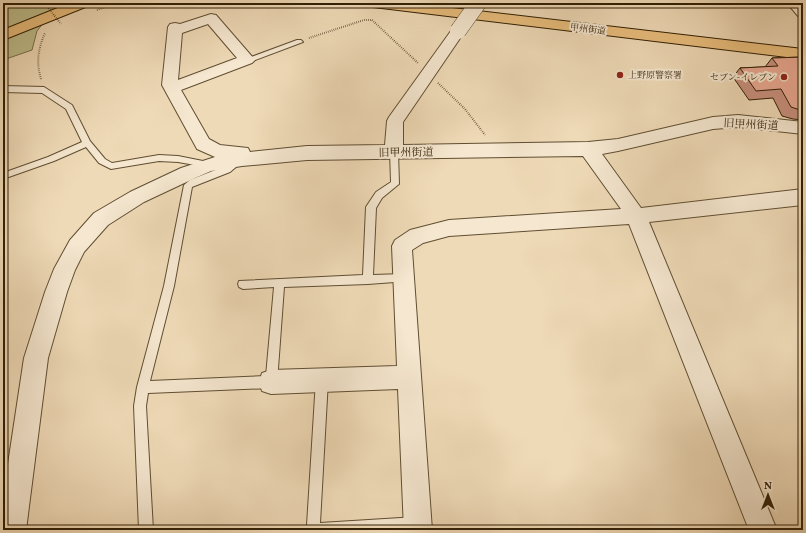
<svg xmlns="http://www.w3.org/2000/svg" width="806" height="533" font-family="Vollkorn,'Noto Serif JP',serif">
	<rect width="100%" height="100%" fill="#efdab7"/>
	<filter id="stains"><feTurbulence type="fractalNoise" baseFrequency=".005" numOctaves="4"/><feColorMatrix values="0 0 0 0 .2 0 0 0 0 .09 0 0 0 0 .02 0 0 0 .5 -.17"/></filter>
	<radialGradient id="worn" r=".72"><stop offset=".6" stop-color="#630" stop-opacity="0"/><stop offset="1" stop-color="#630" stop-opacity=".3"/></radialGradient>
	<polygon fill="#bebe8c" stroke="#776e48" points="3,3 66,3 57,5 37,31 32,50 3,60"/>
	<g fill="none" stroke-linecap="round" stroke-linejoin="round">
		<defs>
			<g id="service">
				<polygon points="297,40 301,40 303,42 250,62 247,62 243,60"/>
				<polygon points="3,86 44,87 72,105 90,141 105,159 112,163 159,155 178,156 208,162 232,164 236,167 230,172 192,187 174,286 150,381 266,376 274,287 243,289 239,287 238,284 239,281 363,275 366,207 376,192 391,182 390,152 394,149 398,152 399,184 382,198 376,208 373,275 404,274 408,275 409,278 408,281 368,284 284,287 277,382 275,386 271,388 148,393 146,406 153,530 139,530 134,406 137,387 164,286 184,185 190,180 218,169 178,162 159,161 111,169 99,163 86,147 54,161 3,179 3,173 48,157 82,142 66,109 42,93 3,92"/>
				<polygon points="322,374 326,376 328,380 320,523 417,517 422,519 424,524 422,529 419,530 304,530 307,525 316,380 318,376"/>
			</g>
			<path id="minor" d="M211 14 216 15 255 60 252 63 181 90 209 139 220 145 248 148 250 152 307 146 385 145 387 121 389 117 453 28 458 27 463 28 465 31 403 122V145L588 142 618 139 713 117 738 115 803 122V134L738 127 713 129 618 151 602 154 641 208 803 189V205L649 222 777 530H749L629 224 449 236 423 243 412 250 432 530H404L398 389 271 394 262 391 259 382 262 373 271 370 397 366 392 246 395 240 410 230 449 220 621 209 583 156 307 160 242 166 211 171 195 178 144 202 108 225 84 252 75 270 67 292 48 358 26 530H3V497L24 358 45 292 54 269 70 240 94 213 130 192 181 168 215 157 197 149 162 85 168 27 170 24 175 23 180 24ZM208 24 237 58 178 80 182 33Z"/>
			<polygon id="tertiary" points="787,3 802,3 803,17 798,16"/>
			<g id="trunk">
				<polygon points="70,3 90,3 88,6 3,40 3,30"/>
				<polygon points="366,3 410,3 803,49 803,59 373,7 368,6"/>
			</g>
		</defs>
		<use href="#service" stroke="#604e32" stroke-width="2"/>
		<use href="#minor" stroke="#604e32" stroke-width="2"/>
		<use href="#tertiary" stroke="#604e32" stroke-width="2"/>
		<use href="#trunk" stroke="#301f05" stroke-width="2"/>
		<g stroke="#301f05" stroke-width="2" stroke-dasharray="0.5 1.5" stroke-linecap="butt">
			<polyline points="97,10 117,3"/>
			<polyline points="309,38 364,20 372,20 418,63"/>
			<path d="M41 79C36 62 38 49 45 33"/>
			<polyline points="438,83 465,109 485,135"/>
		</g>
		<use href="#service" fill="#f5e7d0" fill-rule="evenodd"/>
		<use href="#minor" fill="#f5e7d0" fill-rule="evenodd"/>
		<use href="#tertiary" fill="#f5e7d0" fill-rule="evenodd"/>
		<use href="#trunk" fill="#e8bd7c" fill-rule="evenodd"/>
		<defs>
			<polyline id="minor-bridge" points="458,31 478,3"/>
		</defs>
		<use href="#minor-bridge" stroke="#604e32" stroke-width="17" stroke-linecap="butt"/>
		<polyline stroke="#301f05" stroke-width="2" stroke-dasharray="0.5 1.5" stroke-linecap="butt" points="46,5 61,24"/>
		<use href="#minor-bridge" stroke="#f5e7d0" stroke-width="16"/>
	</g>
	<polygon fill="#c8917e" stroke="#301f05" points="803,57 803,120 793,119 782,116 773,98 749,100 733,77 740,68 765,67 772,58"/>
	<polygon fill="#e9a993" stroke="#301f05" points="803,57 803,111 791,107 781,89 756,91 740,68 778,66 772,58"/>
	<g fill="#8f2418" stroke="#f5e7d0" stroke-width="1.5">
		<circle cx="620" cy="75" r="4"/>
		<circle cx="784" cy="77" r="4"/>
	</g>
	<g text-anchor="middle" stroke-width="4" stroke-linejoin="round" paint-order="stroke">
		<g font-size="9" fill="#301f05" stroke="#f5e7d0">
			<text transform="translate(588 29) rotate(7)" y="3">甲州街道</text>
		</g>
		<g font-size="9" fill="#301f05" stroke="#f5e7d0" text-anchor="start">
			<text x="628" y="78">上野原警察署</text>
			<text x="776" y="80" text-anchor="end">セブン-イレブン</text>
		</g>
		<g font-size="11" fill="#301f05" stroke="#f5e7d0">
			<text transform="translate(751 124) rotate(3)" y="4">旧甲州街道</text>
			<text transform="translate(406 152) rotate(-1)" y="4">旧甲州街道</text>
		</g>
	</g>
	<rect width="806" height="533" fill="none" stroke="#efdab7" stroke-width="16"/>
	<rect x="4" y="4" width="798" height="525" fill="none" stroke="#301f05" stroke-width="2"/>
	<rect x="8" y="8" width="790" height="517" fill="none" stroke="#301f05"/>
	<g transform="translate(768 495)" stroke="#f5e7d0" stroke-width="3" paint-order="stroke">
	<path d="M0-3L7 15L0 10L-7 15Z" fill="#301f05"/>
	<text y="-6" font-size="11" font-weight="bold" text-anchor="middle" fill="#301f05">N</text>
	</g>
	<rect width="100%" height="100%" filter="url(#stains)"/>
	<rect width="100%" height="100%" fill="url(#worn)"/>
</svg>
